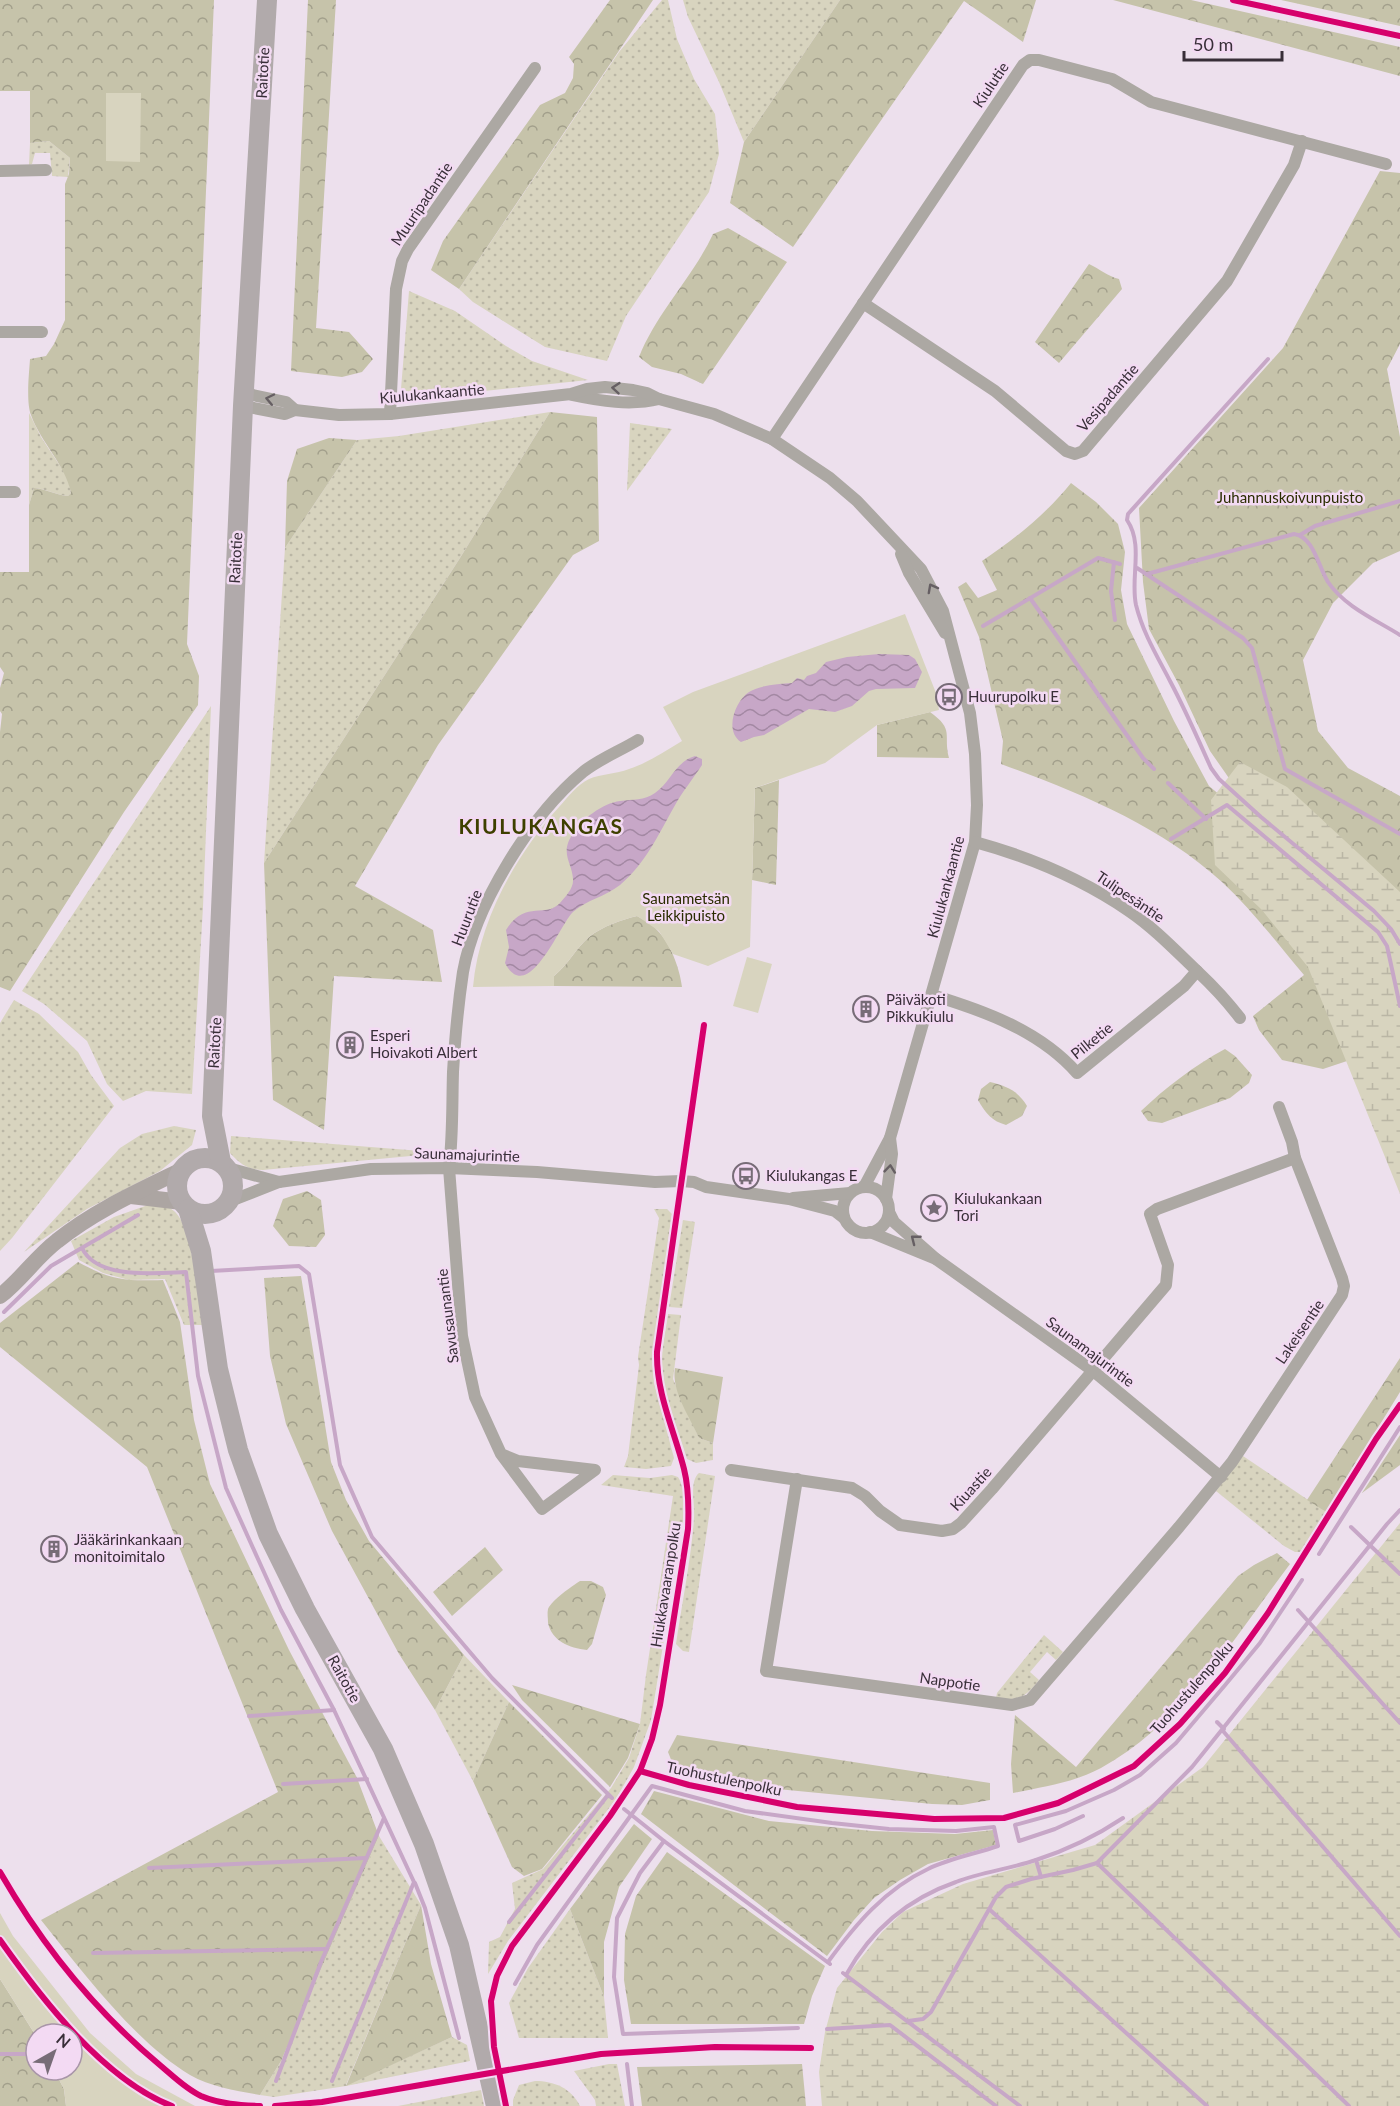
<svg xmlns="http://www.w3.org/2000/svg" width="1400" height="2106" font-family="Lato,sans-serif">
	<defs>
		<pattern id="grass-dots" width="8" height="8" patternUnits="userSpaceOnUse" patternTransform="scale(1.5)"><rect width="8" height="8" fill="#d8d4bf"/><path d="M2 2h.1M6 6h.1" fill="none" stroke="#bab6a5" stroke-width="1.8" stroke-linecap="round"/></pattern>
		<pattern id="forest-crowns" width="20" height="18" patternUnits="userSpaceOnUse" patternTransform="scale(1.5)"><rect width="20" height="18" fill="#c6c3aa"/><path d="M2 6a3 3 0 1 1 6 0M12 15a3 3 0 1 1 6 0" fill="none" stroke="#a29f8b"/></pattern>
		<pattern id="wetland-marsh" width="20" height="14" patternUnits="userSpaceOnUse" patternTransform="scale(1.5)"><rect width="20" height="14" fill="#d8d4bf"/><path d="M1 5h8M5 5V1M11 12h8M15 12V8" fill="none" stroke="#bab6a5"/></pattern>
		<pattern id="water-waves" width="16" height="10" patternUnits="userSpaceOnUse" patternTransform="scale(1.5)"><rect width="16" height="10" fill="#c7a7c7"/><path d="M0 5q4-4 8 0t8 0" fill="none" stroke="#a388a3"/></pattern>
	</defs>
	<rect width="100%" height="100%" fill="#ede0ed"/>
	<g fill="url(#grass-dots)">
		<polygon points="662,0 668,0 677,39 694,79 715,114 719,154 709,192 626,316 607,361 545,347 473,302 459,289 619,52"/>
		<polygon points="683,0 840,0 744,142 719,82 688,17"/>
		<polygon points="49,141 70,158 68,177 52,176 50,153 35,153 32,164 29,165 30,143"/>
		<polygon points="409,291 455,311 506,346 532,361 588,380 410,399 401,389"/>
		<polygon points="550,412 460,558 264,863 285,548 357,440 399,436"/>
		<path d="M29 413 41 437 68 478 71 493 68 496C56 495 47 489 34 488L29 505Z"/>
		<polygon points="630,423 672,429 627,491"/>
		<polygon points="211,706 203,907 192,1094 146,1091 123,1101 107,1084 87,1041 44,1004 22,991"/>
		<polygon points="14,1000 39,1014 78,1052 91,1075 114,1106 12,1238 0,1251 0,1023"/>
		<polygon points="174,1126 196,1130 192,1145 160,1171 87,1209 24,1252 120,1148 142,1134"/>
		<path d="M231 1136 421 1151V1155L263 1170C247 1169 241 1165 230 1153Z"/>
		<path d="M148 1205C158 1205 166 1204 174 1211 193 1226 198 1300 202 1325H184L165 1279 129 1280 103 1273 79 1260 71 1241 114 1217Z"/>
		<polygon points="654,1209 667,1209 672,1214 652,1357 654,1383 674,1458 671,1466 646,1469 624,1467 628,1456 639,1365 638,1357 659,1218"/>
		<polygon points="683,1220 695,1222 682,1308 669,1307"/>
		<path d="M668 1314 681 1315 673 1379 699 1438 713 1443V1460L696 1463 687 1459C678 1428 663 1395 662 1362 662 1346 666 1330 668 1314Z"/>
		<polygon points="1243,1456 1326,1512 1300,1552 1295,1552 1284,1546 1216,1491"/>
		<path d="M699 1473 715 1476 689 1652 683 1651 676 1644C682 1603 691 1560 694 1518 695 1505 689 1481 699 1473Z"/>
		<path d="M613 1475 650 1478 672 1475 678 1477C686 1490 683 1506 683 1521L651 1720 634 1767 616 1799 508 1941 488 1974 489 1942 500 1937 515 1909 512 1883 543 1869 611 1788 629 1758 640 1724 646 1675 673 1496 601 1485Z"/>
		<path d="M1044 1635 1063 1652 1056 1660 1047 1652 1030 1672 1039 1680C1025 1698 1019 1701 996 1698L997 1693Z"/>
		<polygon points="464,1655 509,1702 473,1781 435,1710"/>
		<polygon points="379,1836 421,1905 346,2085 452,2037 467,2045 470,2061 346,2086 274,2097 260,2095 281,2061"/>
		<polygon points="570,1909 604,1997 608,2038 519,2038 509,2003 528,1968"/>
		<polygon points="609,2064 617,2064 625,2106 596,2106 595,2100 574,2071"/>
		<path d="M535 2081C554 2081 571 2088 580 2106H513V2100L519 2085Z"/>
		<polygon points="481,2090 484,2106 398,2106"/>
	</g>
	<g fill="url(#forest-crowns)" fill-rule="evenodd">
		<path d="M0 0H214L187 644 199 676 198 705 124 812 10 991 0 987V732L2 714 0 711V688L4 673 0 667V572H29V505L34 488C46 489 56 495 68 496L71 493C65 464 41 443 31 415 26 402 29 374 30 359L46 356 54 344 65 320V184L69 174 70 158 49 141 30 143V91H0ZM106 93H141L106 161Z"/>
		<polygon points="308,0 336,0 316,328 349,332 373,359 362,372 342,377 291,371"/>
		<polygon points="610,0 653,0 459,289 431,270 443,241 540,105 565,93 573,78 574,64 569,57"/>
		<polygon points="840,0 1036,0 1023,42 964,1 793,247 730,203 744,142"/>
		<polygon points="1113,0 1191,0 1400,47 1400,76"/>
		<polygon points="1281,0 1400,0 1400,26"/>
		<polygon points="1380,171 1400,173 1400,344 1387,369 1400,437 1400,551 1373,563 1333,603 1303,660 1318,731 1348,768 1400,796 1400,926 1231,781 1210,751 1179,685 1149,629 1143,582 1139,508 1283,348"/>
		<path d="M728 228 787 262 703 384 681 374 652 367 639 357C657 312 693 277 713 234Z"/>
		<path d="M1089 264C1100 269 1107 276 1119 279L1122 289 1059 363 1035 342Z"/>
		<polygon points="550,412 597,417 599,541 573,555 438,745 355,886 433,930 442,982 334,976 324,1130 273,1100 264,863 460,558"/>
		<polygon points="329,438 357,440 285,548 287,481 297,449"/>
		<path d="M1071 483 1096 502 1118 524 1125 552 1121 590 1127 624 1174 721 1209 786 1369 919 1400 971 1353 1059 1323 1069 1282 1060 1259 1030 1253 1016 1304 975C1278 944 1252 910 1222 882 1159 825 1080 793 1001 764L1003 741 979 637 958 587 966 582 978 598 997 590 982 561C1016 538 1045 515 1071 483Z"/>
		<path d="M930 712C955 730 943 734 949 758L877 757V725Z"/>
		<polygon points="779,780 776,885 752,880 755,788"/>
		<path d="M637 916C644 920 652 924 657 930 670 942 680 969 682 987L554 986V976C568 965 576 948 589 937 603 926 621 920 637 916Z"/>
		<path d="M1225 1049 1235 1056 1252 1075 1249 1083 1230 1098 1162 1123 1148 1121 1141 1111C1165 1088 1195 1065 1225 1049Z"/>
		<path d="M990 1082C1007 1086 1018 1091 1027 1106L1022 1116 1006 1125C992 1121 986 1114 978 1100L981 1089Z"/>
		<polygon points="307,1191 321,1200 325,1235 316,1247 289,1246 273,1226 283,1199"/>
		<path d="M78 1262C113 1281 125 1281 163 1280L180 1322 194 1420 210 1484 289 1650 357 1778 379 1836 281 2061 260 2095C237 2091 211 2087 190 2075 135 2042 81 1970 41 1920L278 1792 147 1467 0 1347V1323Z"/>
		<polygon points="301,1276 331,1462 346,1500 369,1541 464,1655 435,1710 399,1654 332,1531 286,1424 270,1356 264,1278"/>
		<polygon points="1400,1358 1400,1392 1326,1512 1307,1500"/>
		<path d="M675 1368 723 1377 713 1443 699 1438C690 1417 671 1391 675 1368Z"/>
		<polygon points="1400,1435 1400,1465 1362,1493"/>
		<polygon points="485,1547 503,1570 452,1616 433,1592"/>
		<path d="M1277 1553 1290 1564C1235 1637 1183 1723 1101 1768 1073 1783 1042 1787 1013 1793L1011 1764 1015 1715 1076 1767 1238 1576 1254 1565Z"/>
		<path d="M580 1581H591L603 1587 606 1595 592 1644 587 1650C569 1648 552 1641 548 1623 548 1618 547 1613 548 1609 552 1600 572 1586 580 1581Z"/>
		<polygon points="512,1685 640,1724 628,1758 610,1787 522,1700"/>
		<polygon points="509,1702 602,1795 542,1869 524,1876 512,1867 473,1781"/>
		<polygon points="677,1735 990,1783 990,1800 962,1805 932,1804 756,1787 697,1773 672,1762 668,1752"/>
		<polygon points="654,1791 769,1821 872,1831 955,1834 993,1830 996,1845 928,1864 900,1880 874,1898 854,1920 827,1956 641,1814"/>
		<polygon points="634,1824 652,1839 619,1887 604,1942 604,1997 570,1909"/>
		<polygon points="667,1852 825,1966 812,1996 804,2024 631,2024 624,1980 625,1934 636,1896"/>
		<polygon points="421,1905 431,1964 452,2037 346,2086"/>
		<polygon points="0,1979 36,2036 36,2070 54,2070 64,2089 66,2106 0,2106"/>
		<polygon points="802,2064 806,2106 642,2106 637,2067"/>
	</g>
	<g fill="url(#wetland-marsh)">
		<polygon points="1240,762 1287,787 1400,892 1400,1194 1308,967 1262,910 1215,865 1211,800"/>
		<polygon points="1400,1523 1400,2106 822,2106 819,2072 825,2032 837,1988 882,1932 903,1912 963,1884 1095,1845 1203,1767"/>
	</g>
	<g fill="#d8d4bf">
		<polygon points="106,93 141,93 140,162 106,161"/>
		<path d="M905 614 936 693 939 710 877 725 825 763 755 788 750 947 708 966 673 954 659 931 637 916C621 920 603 926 589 937 576 948 568 965 554 976V986L473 987C479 921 515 856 559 807 568 797 577 785 589 779 601 774 616 774 629 769 648 763 665 751 682 741L663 707 693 692Z"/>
		<polygon points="747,957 772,964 758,1013 733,1006"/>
		<polygon points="0,1913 13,1936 90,2033 136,2074 195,2106 66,2106 64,2089 54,2070 72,2070 72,2034 36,2034 36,2036 0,1979"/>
	</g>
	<g fill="url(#water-waves)">
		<path d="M879 654 909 655 915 659 922 672 915 688 876 689 869 691 852 706 835 712 809 709 764 735 754 737 741 742C724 731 735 701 749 692 761 685 778 684 792 683L797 678 804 680 807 676 816 673 826 662 847 657Z"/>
		<path d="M695 756 702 759V765C693 779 682 792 674 807 658 835 646 863 620 885 605 897 586 900 573 912 560 924 528 1007 505 963L509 947 506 930C525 899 545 919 560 903 565 897 574 888 573 879 572 862 560 854 572 835 580 820 603 803 620 801 633 799 644 801 655 793 671 782 675 762 695 756Z"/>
	</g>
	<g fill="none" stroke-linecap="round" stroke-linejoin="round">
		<g stroke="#c7a7c7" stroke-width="4">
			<path d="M1268 359 1128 514 1127 520C1144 545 1130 578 1136 605 1143 633 1157 656 1170 681 1185 709 1198 739 1211 768L1219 779 1261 817 1374 911 1391 929 1400 944"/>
			<polyline points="1300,535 1315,526 1400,501"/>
			<polyline points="1114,562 1111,591 1115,620"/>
			<polyline points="1137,568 1243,638 1252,648 1285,769 1400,834"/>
			<path d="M1147 574 1294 534C1314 537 1318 566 1328 582 1344 606 1376 620 1400 635"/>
			<polyline points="1030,598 1143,758 1154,769"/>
			<polyline points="983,626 1098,558 1120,564"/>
			<polyline points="1168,783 1206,819"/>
			<polyline points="1171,839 1227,805 1378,932 1387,946 1400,1006"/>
			<path d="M82 1248C97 1280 156 1273 186 1272L198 1376 226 1488 281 1610 334 1710 249 1716"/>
			<polyline points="211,1271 299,1266 309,1274 340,1465 372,1537 492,1678 612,1798"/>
			<polyline points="4,1312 51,1266 138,1215"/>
			<polyline points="1351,1527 1400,1574"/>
			<polyline points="1319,1554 1400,1427"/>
			<polyline points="1298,1610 1400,1723"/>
			<polyline points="1217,1722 1224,1729"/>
			<polyline points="1223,1731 1400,1936"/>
			<polyline points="283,1784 367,1779"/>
			<polyline points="624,1809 664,1841 830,1964"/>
			<polyline points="1083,1816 1055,1829 1019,1841 1015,1825 1066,1811 1114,1790 1140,1775 1176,1743 1226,1684 1260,1643 1302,1580"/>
			<polyline points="664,1841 640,1873 617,1918 614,1977 623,2034 798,2028"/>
			<polyline points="1036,1860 1041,1877"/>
			<polyline points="1097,1863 1349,2106"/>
			<polyline points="149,1868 366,1858"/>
			<polyline points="415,1883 425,1908 459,2038"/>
			<polyline points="989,1909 1207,2106"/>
			<polyline points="509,1922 608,1795"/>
			<polyline points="93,1953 327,1949"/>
			<polyline points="843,1973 1020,2106"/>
			<path d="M846 1975C871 1930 907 1899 956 1882 981 1872 1010 1869 1036 1860 1067 1850 1096 1836 1123 1818"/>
			<path d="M515 1984 537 1945 652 1786 745 1811 832 1823 889 1829 956 1831 994 1827 998 1846C975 1854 950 1858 928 1869 885 1889 855 1925 828 1962"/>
			<polyline points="908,2021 923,2019 931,2012 996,1897 1006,1887 1031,1879 1073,1870 1097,1863 1192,1767 1387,1524 1400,1510"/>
			<polyline points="827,2029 890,2025 996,2106"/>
			<polyline points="0,2054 36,2054"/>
			<polyline points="627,2064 632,2106"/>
			<polyline points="276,2081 321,1962 384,1818"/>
			<polyline points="332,2081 414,1882 334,1710"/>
		</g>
		<g stroke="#aca8a3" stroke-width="12">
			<polyline points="0,171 46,170"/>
			<polyline points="863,303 995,391 1066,451 1075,454 1083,451 1227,281 1294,165 1302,141"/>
			<polyline points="0,332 42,332"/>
			<polyline points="243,393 286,402 295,410"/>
			<path d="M572 395C600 401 631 406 659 399"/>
			<polyline points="243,406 285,414 295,410 339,415 390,414 571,394 587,389 605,387 633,390 647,393 659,399 714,414 772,439 830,478 857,501 921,569 943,611 970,713 975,754 977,805 975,842 890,1138 864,1187"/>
			<polyline points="390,414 396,289 402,261 408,249 535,68"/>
			<polyline points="772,439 1023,65 1030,60 1039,60 1112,79 1151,102 1386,164"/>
			<polyline points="0,492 15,492"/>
			<polyline points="901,554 909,573 945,633"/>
			<path d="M975 842C1030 857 1082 879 1129 911 1154 928 1175 950 1197 971 1213 986 1227 1001 1240 1018"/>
			<path d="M932 995C985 1011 1040 1031 1077 1073L1184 986 1197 971"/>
			<polyline points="228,1168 279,1182"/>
			<circle cx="866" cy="1210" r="23"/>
			<polyline points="793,1198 850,1193"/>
			<polyline points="886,1199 892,1154 890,1138"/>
			<polyline points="228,1202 279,1182 371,1169 449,1168 537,1172 655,1182 681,1181 694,1182 706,1187 789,1199 835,1211 844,1218"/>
			<polyline points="870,1232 936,1259 894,1222 889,1212"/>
			<polyline points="936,1259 1092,1370 1221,1477"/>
			<path d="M501 1454 518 1461 595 1470 542 1509 501 1454 475 1397 462 1336 449 1168C453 1136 452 1104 453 1072 455 1039 458 1005 463 972 475 905 531 815 583 772 599 759 620 751 638 740"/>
			<polyline points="731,1470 852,1488 865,1496 880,1511 900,1525 942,1531 953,1529 961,1523 992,1489 1166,1285 1168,1265 1150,1214 1157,1209 1295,1158"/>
			<polyline points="797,1479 766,1671 1012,1705 1030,1700 1179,1527 1232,1462 1342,1295 1344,1286 1342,1278 1295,1158 1292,1142 1279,1107"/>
		</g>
		<g stroke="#aca5a2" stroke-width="16">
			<polyline points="131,1196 182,1202"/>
			<path d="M0 1296C21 1280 36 1257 57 1241 94 1211 139 1191 182 1170"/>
		</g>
		<g stroke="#b1aaab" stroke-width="20">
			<circle cx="205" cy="1186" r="28"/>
			<polyline points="221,1162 212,1116 243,406 267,0"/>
			<polyline points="188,1209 201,1251 218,1369 238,1450 268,1534 305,1609 383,1749 424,1844 459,1945 496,2106"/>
		</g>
		<defs>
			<g id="cycleway">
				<polyline points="1233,0 1400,36"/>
				<polyline points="640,1771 689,1785 797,1807 934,1819 1004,1818 1058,1803 1134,1766 1180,1724 1225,1673 1268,1613 1376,1439 1400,1405"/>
				<path d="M0 1872C42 1945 96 2012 161 2066 174 2077 186 2089 201 2096 220 2104 240 2105 260 2106"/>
				<path d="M0 1940C41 1998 104 2080 172 2106"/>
				<polyline points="275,2106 322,2102 601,2054 715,2047 811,2048"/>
				<path d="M506 2106 494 2047 491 2001 497 1976 512 1946 610 1816 640 1771 652 1739 660 1705 688 1529C689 1508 689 1489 684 1469 674 1430 656 1393 657 1352L704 1025"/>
			</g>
		</defs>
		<use href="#cycleway" stroke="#f3daf3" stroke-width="10"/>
		<use href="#cycleway" stroke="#d6006c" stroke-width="6"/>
	</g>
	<defs><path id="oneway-chevron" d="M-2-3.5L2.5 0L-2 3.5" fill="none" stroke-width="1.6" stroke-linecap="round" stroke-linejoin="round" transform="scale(1.5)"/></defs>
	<g stroke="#665f63">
		<use href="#oneway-chevron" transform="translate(616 388) rotate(-175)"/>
		<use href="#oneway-chevron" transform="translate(270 399) rotate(-168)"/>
		<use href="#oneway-chevron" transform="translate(932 588) rotate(-118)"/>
		<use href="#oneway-chevron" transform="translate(890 1169) rotate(-84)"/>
		<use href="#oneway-chevron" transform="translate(915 1239) rotate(-142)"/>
	</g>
	<defs>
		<symbol id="bus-ring" viewBox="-11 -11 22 22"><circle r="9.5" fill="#f3daf3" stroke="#776c77" stroke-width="1.5"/><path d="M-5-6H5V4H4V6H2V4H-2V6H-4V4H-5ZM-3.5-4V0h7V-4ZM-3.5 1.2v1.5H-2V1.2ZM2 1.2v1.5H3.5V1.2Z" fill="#776c77"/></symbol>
		<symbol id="building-ring" viewBox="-11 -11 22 22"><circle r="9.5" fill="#f3daf3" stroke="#776c77" stroke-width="1.5"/><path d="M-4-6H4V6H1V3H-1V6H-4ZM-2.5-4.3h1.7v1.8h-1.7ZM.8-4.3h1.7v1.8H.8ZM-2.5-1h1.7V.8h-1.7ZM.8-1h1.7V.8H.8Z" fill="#776c77"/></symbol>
		<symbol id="sight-ring" viewBox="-11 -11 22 22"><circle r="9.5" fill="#f3daf3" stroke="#776c77" stroke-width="1.5"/><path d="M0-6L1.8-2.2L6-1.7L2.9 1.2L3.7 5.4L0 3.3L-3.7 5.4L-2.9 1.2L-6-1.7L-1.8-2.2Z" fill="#776c77"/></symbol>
	</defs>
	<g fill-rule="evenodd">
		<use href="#bus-ring" x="934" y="682" width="30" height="30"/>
		<use href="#building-ring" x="851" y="994" width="30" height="30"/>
		<use href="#building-ring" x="335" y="1030" width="30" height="30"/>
		<use href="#bus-ring" x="731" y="1161" width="30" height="30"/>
		<use href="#sight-ring" x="919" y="1193" width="30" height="30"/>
		<use href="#building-ring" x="39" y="1534" width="30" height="30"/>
	</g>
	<g text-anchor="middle" stroke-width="5" stroke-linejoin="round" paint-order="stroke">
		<g font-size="15" fill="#382e38" stroke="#f3daf3">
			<text transform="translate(263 73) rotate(-87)" y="5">Raitotie</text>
			<text transform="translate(991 85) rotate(-56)" y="5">Kiulutie</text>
			<text transform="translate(422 204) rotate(-56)" y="5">Muuripadantie</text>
			<text transform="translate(432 394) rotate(-5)" y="5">Kiulukankaantie</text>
			<text transform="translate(1108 398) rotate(-49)" y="5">Vesipadantie</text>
			<text transform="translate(236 558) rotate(-87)" y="5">Raitotie</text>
			<text transform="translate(946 887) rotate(-75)" y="5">Kiulukankaantie</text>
			<text transform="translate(1130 897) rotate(34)" y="5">Tulipesäntie</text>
			<text transform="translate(467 918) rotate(-69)" y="5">Huurutie</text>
			<text transform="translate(1092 1041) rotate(-39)" y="5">Pilketie</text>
			<text transform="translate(215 1043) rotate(-87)" y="5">Raitotie</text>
			<text transform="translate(467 1155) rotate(2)" y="5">Saunamajurintie</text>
			<text transform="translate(448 1316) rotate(-97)" y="5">Savusaunantie</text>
			<text transform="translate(1300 1332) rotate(-56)" y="5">Lakeisentie</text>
			<text transform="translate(1090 1352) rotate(37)" y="5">Saunamajurintie</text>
			<text transform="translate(971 1489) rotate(-48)" y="5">Kiuastie</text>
			<text transform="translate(666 1585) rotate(-81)" y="5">Hiukkavaaranpolku</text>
			<text transform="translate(344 1679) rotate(61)" y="5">Raitotie</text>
			<text transform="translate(950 1682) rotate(8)" y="5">Nappotie</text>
			<text transform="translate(1192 1688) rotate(-49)" y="5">Tuohustulenpolku</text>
			<text transform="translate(724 1779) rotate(12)" y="5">Tuohustulenpolku</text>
		</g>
		<g font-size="15" fill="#2a2c00" stroke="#f3daf3">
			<text x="1290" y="503">Juhannuskoivunpuisto</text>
			<text x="686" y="904">Saunametsän<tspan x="686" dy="17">Leikkipuisto</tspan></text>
		</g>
		<g font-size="15" fill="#382e38" stroke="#f3daf3" text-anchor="start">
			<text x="968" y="702">Huurupolku E</text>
			<text x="886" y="1005">Päiväkoti<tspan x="886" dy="17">Pikkukiulu</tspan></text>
			<text x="370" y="1041">Esperi<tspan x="370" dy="17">Hoivakoti Albert</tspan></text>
			<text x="766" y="1181">Kiulukangas E</text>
			<text x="954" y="1204">Kiulukankaan<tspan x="954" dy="17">Tori</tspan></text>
			<text x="74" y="1545">Jääkärinkankaan<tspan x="74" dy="17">monitoimitalo</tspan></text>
		</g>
		<g font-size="21" font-weight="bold" letter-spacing="1.5" fill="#3e4000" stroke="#f3daf3">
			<text x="541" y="834">KIULUKANGAS</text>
		</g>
	</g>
	<g transform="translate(54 2052) rotate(40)"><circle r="28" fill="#f3daf3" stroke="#a895a8" stroke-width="1.5"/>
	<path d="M0-4.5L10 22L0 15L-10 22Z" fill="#776c77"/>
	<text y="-9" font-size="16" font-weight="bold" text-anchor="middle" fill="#382e38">N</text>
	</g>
	<path d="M1184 51v9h98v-9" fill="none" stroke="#382e38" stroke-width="3"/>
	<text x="1193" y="51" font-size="18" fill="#382e38" stroke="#f3daf3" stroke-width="4.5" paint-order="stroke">50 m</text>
</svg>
